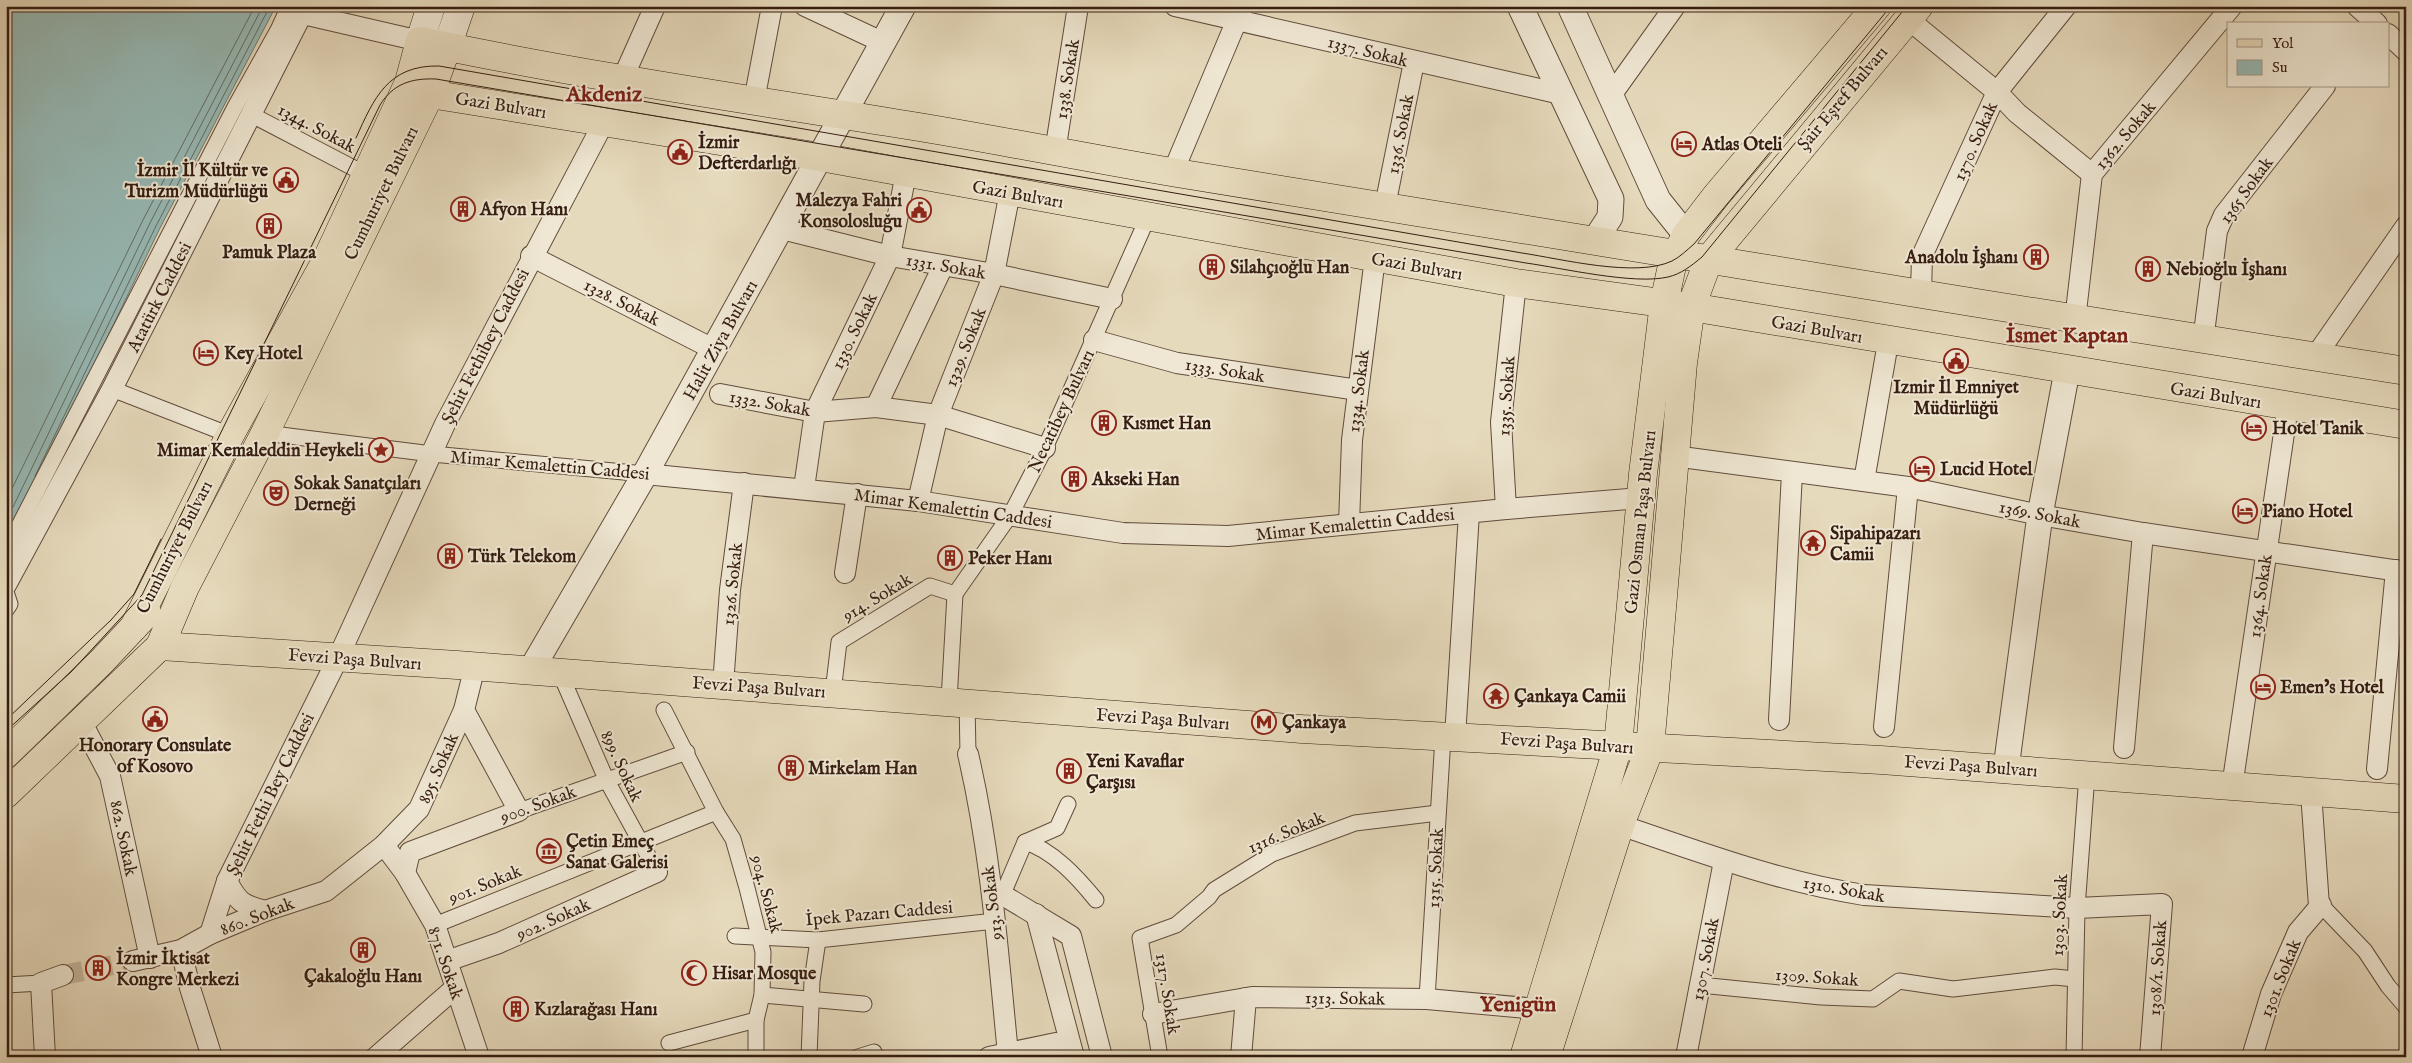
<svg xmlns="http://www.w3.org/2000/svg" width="2412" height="1063" font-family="'IM FELL English',serif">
	<rect width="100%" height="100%" fill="#e6dabc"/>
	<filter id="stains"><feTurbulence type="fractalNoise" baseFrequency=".004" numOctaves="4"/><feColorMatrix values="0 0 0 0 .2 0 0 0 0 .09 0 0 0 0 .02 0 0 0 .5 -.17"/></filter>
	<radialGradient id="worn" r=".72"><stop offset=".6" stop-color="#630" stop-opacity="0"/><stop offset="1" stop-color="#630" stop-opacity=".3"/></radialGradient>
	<polygon fill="#97bab6" stroke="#707b74" points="6,6 276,6 160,228 16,527 6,518"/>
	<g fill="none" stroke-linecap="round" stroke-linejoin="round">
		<g stroke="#666c64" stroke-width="1">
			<polyline points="35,476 156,226 270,6"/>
			<polyline points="6,501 143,220 255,6"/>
			<polyline points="6,509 13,507 150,223 263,6"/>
		</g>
		<polyline stroke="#c3b49a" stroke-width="20" stroke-dasharray="20 10" stroke-linecap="butt" points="63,975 133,961"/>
		<defs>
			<g id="pedestrian">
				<polyline points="252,115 365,174"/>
				<polyline points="112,389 230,435"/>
				<polyline points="265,433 432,454 645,474"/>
				<polyline points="6,551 235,107 278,30 289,6"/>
				<polyline points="6,592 10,604 6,610"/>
				<polyline points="955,594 1011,514 1045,448 1148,217"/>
				<polyline points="560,673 606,779 657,872"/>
				<polyline points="833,692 839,642 930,586 955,594"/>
				<polyline points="949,701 955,594"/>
				<polyline points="967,702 968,754"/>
				<polyline points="664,710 716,812 733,839 747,888 763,952 762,995 756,1020 756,1057"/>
				<polyline points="519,811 687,752"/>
				<path d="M1025 842C1053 850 1078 878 1096 900"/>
				<polyline points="1002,896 1025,842 1057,828 1068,804"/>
				<polyline points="2321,905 2365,951 2388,986 2406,1007"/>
				<polyline points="435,925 716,812"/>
				<polyline points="735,936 818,940 995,921"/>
				<polyline points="6,985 41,983"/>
				<polyline points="1700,985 1821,997 1873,999 1899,981 1953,989 2055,977 2075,979"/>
				<polyline points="762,995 864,1004"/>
				<polyline points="1427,999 1443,737"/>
				<polyline points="669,1043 756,1020"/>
				<polyline points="809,1057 812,981 818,940"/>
				<polyline points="858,1057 874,1052 876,1057"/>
				<polyline points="1160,1057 1140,938 1176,925 1209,897 1214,890 1272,854 1355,823 1438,813"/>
				<polyline points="2074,1057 2077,908 2087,775"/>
			</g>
			<g id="minor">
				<polyline points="805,6 882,42"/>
				<polyline points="1175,6 1561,94"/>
				<polyline points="2357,6 2377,24"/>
				<polyline points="303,14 420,41"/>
				<polyline points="1908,19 1997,92 2017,113 2092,174"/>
				<polyline points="2388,34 2406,51"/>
				<polyline points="622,80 655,6"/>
				<polyline points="1612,94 1675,6"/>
				<polyline points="754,101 772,6"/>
				<polyline points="1055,152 1078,6"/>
				<polyline points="1173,172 1242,8"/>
				<polyline points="1385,206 1414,62"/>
				<polyline points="782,229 890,256 994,274 1112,299"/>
				<polyline points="531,256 713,349"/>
				<polyline points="1921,293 1922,256 1997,92 2066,6"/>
				<polyline points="2075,320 2092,174 2232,6"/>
				<polyline points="1094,340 1177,363 1358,390"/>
				<polyline points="2203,341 2217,231 2224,215 2325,86"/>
				<polyline points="2315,357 2406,226"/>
				<polyline points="720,394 815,412 876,407 938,415 1045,448"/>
				<polyline points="876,407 943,266"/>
				<polyline points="1674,456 1908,487 2040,515 2143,533 2406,572"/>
				<polyline points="645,474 918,501 1123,533 1228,536 1506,509 1641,498"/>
				<polyline points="1864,481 1886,354"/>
				<polyline points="804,488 815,412 890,256 906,173"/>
				<polyline points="918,501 938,415 994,274 1010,192"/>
				<polyline points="1506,509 1501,422 1516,283"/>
				<polyline points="1349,524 1352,440 1375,258"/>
				<polyline points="845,573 857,494"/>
				<polyline points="6,585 112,389 306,6"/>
				<polyline points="723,685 730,590 744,483"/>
				<polyline points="1779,720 1792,473"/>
				<polyline points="82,723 110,776 150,958"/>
				<polyline points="1884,727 1908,487"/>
				<polyline points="1455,737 1469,513"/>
				<polyline points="2124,748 2143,533"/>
				<path d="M968 754C991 852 998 953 1008 1054"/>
				<polyline points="2377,769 2396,570"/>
				<polyline points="2232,787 2288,406"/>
				<polyline points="2311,792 2319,906"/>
				<path d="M1620 825C1700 852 1780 882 1864 895L2077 908 2162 904 2150 1057"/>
				<polyline points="384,845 405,873 435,925 479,1057"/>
				<polyline points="405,873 410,852 519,811 464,710"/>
				<path d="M227 881C238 902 242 905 265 911"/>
				<polyline points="992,894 1006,897 1071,936 1102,1057"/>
				<polyline points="1036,914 1074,1057"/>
				<polyline points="210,934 227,881 338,658 445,424 604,122"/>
				<polyline points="181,950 190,988 212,1057"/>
				<polyline points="133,961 181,950 210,934 265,911 326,891 384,845 419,809 464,710 475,666"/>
				<polyline points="447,961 499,943 657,872"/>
				<polyline points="1153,1014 1252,997 1427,999 1538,1009"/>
				<polyline points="45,1057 41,983 63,975"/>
				<polyline points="376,1057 455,988"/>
				<polyline points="989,1057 1056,1043 1074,1056"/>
				<polyline points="1241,1057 1246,998"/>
				<polyline points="1686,1057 1724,861"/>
				<polyline points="2252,1057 2271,994 2298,932 2321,905"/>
			</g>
			<g id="tertiary">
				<polyline points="1520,6 1611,199 1610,217 1595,240"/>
				<polyline points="1570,6 1658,200 1686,235"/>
				<polyline points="531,670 645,474 903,6"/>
				<polyline points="2006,768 2040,515 2067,371"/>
			</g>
			<g id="secondary">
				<polyline points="420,41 431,6"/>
				<polyline points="447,47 461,6"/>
			</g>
			<g id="primary">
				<polyline points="430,94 820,157 1516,283 1691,307 2406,425"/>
				<path d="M134 627 230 435 327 259 409 82 420 41C575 74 732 97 888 122 985 137 1081 157 1177 173 1587 240 1996 307 2406 371"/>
				<polyline points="160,646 457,665 1302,729 1881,760 2406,799"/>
				<polyline points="6,754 101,662 147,613"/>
				<polyline points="6,794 160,646 185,587 265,433 430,94 447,47"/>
				<polyline points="1524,1057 1618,746 1643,474 1664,303 1673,261 1686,235 1716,196 1877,6"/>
				<polyline points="1546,1057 1620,825 1650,748 1683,363 1691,307 1709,259 1919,6"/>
			</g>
		</defs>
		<use href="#pedestrian" stroke="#614c3c" stroke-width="17"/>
		<use href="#minor" stroke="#614c3c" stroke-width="22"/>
		<use href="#tertiary" stroke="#614c3c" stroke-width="27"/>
		<use href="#secondary" stroke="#351d11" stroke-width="29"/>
		<use href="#primary" stroke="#351d11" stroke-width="29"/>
		<use href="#pedestrian" stroke="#efe7d3" stroke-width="15"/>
		<use href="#minor" stroke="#efe7d3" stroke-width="20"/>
		<use href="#tertiary" stroke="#efe7d3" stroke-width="25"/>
		<use href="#secondary" stroke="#efe7d3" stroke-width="28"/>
		<use href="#primary" stroke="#e6dabc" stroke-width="28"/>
		<g stroke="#351d11" stroke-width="1">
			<path d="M356 138C374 98 388 65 439 66L1522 253C1562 259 1636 278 1672 261 1680 257 1687 250 1694 244L1891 6"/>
			<polyline points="6,720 111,620 134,594 161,539"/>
			<path d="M6 731 71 672 142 595 380 105C393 84 411 78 436 79L1526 263C1562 268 1634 285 1668 277 1681 274 1691 266 1702 257L1907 6"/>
		</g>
	</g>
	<defs>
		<symbol id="hotel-ring" viewBox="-11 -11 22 22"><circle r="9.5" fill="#efe7d3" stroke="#8f2418" stroke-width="1.5"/><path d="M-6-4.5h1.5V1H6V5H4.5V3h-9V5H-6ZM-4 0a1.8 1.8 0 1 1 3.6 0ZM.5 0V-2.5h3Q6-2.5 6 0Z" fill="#8f2418"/></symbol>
		<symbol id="civic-ring" viewBox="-11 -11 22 22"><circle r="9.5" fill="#efe7d3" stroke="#8f2418" stroke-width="1.5"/><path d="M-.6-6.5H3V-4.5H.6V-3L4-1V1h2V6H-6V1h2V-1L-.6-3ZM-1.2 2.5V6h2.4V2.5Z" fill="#8f2418"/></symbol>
		<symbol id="building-ring" viewBox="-11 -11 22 22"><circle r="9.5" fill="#efe7d3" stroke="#8f2418" stroke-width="1.5"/><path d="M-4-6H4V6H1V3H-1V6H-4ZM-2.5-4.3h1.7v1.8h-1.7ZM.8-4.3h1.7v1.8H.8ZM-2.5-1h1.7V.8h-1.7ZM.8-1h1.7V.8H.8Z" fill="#8f2418"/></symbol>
		<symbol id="sight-ring" viewBox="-11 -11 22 22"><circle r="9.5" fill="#efe7d3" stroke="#8f2418" stroke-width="1.5"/><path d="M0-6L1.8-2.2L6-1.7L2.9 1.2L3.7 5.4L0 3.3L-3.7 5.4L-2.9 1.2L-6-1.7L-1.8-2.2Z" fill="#8f2418"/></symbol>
		<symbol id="theatre-ring" viewBox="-11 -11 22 22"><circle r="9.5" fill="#efe7d3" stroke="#8f2418" stroke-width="1.5"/><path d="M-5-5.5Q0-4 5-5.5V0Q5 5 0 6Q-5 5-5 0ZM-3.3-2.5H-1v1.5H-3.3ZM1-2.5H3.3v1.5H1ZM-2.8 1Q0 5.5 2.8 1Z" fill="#8f2418"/></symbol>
		<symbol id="temple-ring" viewBox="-11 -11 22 22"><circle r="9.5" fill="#efe7d3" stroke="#8f2418" stroke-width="1.5"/><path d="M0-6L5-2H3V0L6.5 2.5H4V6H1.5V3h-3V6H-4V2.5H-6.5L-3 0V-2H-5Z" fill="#8f2418"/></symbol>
		<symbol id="metro-ring" viewBox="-11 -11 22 22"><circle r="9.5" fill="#efe7d3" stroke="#8f2418" stroke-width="1.5"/><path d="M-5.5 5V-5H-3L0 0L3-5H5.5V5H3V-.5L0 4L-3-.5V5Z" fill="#8f2418"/></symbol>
		<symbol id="museum-ring" viewBox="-11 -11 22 22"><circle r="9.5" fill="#efe7d3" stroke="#8f2418" stroke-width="1.5"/><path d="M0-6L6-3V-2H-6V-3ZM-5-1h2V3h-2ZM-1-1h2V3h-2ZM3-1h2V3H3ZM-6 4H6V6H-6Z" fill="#8f2418"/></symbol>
		<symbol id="mosque-ring" viewBox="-11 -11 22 22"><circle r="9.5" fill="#efe7d3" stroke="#8f2418" stroke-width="1.5"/><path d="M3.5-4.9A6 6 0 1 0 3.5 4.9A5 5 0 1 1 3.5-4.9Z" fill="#8f2418"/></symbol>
	</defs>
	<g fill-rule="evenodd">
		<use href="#hotel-ring" x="1670" y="130" width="28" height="28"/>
		<use href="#civic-ring" x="666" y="138" width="28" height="28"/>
		<use href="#civic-ring" x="272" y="166" width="28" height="28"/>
		<use href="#building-ring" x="449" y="195" width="28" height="28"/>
		<use href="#civic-ring" x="905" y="196" width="28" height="28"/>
		<use href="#building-ring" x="255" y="212" width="28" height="28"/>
		<use href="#building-ring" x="2022" y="243" width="28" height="28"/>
		<use href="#building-ring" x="1198" y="253" width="28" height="28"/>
		<use href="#building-ring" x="2134" y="255" width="28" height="28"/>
		<use href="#hotel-ring" x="192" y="339" width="28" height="28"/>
		<use href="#civic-ring" x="1942" y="347" width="28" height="28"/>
		<use href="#building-ring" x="1090" y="409" width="28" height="28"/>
		<use href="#hotel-ring" x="2240" y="414" width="28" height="28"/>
		<use href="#sight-ring" x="367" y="436" width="28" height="28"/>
		<use href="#hotel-ring" x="1908" y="455" width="28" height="28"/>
		<use href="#building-ring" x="1060" y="465" width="28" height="28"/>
		<use href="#theatre-ring" x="262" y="479" width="28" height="28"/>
		<use href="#hotel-ring" x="2231" y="497" width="28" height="28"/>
		<use href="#temple-ring" x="1799" y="529" width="28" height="28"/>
		<use href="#building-ring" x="436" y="542" width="28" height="28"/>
		<use href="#building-ring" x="936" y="544" width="28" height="28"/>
		<use href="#hotel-ring" x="2249" y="673" width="28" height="28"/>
		<use href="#temple-ring" x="1482" y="682" width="28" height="28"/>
		<use href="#civic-ring" x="141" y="705" width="28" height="28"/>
		<use href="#metro-ring" x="1250" y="708" width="28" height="28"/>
		<use href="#building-ring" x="777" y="754" width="28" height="28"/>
		<use href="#building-ring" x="1055" y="757" width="28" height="28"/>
		<use href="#museum-ring" x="535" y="837" width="28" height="28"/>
		<use href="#building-ring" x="349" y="936" width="28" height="28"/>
		<use href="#building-ring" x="84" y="954" width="28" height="28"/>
		<use href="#mosque-ring" x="680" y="959" width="28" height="28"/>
		<use href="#building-ring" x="502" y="995" width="28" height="28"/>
	</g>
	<g text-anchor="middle" stroke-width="4" stroke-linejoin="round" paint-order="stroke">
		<g font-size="18" fill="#351d11" stroke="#efe7d3">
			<text transform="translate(1368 51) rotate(14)" y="6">1337. Sokak</text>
			<text transform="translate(1067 79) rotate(-81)" y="6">1338. Sokak</text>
			<text transform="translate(1842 98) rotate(-50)" y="6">Şair Eşref Bulvarı</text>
			<text transform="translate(501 105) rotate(9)" y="6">Gazi Bulvarı</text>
			<text transform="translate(317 128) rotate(28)" y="6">1344. Sokak</text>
			<text transform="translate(1400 134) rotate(-79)" y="6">1336. Sokak</text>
			<text transform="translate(2125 135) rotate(-50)" y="6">1362. Sokak</text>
			<text transform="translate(1975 141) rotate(-66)" y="6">1370. Sokak</text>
			<text transform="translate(2246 190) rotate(-54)" y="6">1365 Sokak</text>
			<text transform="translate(381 193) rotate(-64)" y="6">Cumhuriyet Bulvarı</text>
			<text transform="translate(1018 194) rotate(10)" y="6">Gazi Bulvarı</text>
			<text transform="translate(946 266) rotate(10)" y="6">1331. Sokak</text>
			<text transform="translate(1417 266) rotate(10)" y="6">Gazi Bulvarı</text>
			<text transform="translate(159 297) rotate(-63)" y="6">Atatürk Caddesi</text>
			<text transform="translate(622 302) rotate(27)" y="6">1328. Sokak</text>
			<text transform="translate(1817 329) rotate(10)" y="6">Gazi Bulvarı</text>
			<text transform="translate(854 331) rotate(-64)" y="6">1330. Sokak</text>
			<text transform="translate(720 340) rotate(-61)" y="6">Halit Ziya Bulvarı</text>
			<text transform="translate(485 346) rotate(-63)" y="6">Şehit Fethibey Caddesi</text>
			<text transform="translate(965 347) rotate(-68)" y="6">1329. Sokak</text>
			<text transform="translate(1225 370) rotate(9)" y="6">1333. Sokak</text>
			<text transform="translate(1358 391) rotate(-83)" y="6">1334. Sokak</text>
			<text transform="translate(2216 395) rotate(9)" y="6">Gazi Bulvarı</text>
			<text transform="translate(1506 396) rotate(-86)" y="6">1335. Sokak</text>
			<text transform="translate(770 403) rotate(10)" y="6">1332. Sokak</text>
			<text transform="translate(1061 411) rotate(-65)" y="6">Necatibey Bulvarı</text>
			<text transform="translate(550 465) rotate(5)" y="6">Mimar Kemalettin Caddesi</text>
			<text transform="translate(953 508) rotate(8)" y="6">Mimar Kemalettin Caddesi</text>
			<text transform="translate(2040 514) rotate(11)" y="6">1369. Sokak</text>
			<text transform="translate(1640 522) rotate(-84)" y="6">Gazi Osman Paşa Bulvarı</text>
			<text transform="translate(1355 524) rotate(-6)" y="6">Mimar Kemalettin Caddesi</text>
			<text transform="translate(174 547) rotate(-63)" y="6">Cumhuriyet Bulvarı</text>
			<text transform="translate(732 584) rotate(-84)" y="6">1326. Sokak</text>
			<text transform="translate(2260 596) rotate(-82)" y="6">1364. Sokak</text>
			<text transform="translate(877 597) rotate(-31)" y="6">914. Sokak</text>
			<text transform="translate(355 659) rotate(4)" y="6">Fevzi Paşa Bulvarı</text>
			<text transform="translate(759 687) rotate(4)" y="6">Fevzi Paşa Bulvarı</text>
			<text transform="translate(1163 719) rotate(4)" y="6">Fevzi Paşa Bulvarı</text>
			<text transform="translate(1567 743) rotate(4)" y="6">Fevzi Paşa Bulvarı</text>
			<text transform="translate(622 766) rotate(65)" y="6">899. Sokak</text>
			<text transform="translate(1971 766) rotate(4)" y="6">Fevzi Paşa Bulvarı</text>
			<text transform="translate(438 768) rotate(-66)" y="6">895. Sokak</text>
			<text transform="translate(270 794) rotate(-64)" y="6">Şehit Fethi Bey Caddesi</text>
			<text transform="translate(538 804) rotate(-20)" y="6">900. Sokak</text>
			<text transform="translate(1286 832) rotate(-23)" y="6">1316. Sokak</text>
			<text transform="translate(124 838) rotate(78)" y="6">862. Sokak</text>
			<text transform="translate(1435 868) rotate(-87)" y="6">1315. Sokak</text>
			<text transform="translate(485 884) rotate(-22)" y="6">901. Sokak</text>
			<text transform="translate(1844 889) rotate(10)" y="6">1310. Sokak</text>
			<text transform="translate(767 894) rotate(75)" y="6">904. Sokak</text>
			<text transform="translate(992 903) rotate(-97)" y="6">913. Sokak</text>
			<text transform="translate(879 913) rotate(-5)" y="6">İpek Pazarı Caddesi</text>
			<text transform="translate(2059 915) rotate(-87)" y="6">1303. Sokak</text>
			<text transform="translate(257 916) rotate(-21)" y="6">860. Sokak</text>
			<text transform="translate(553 919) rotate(-24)" y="6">902. Sokak</text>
			<text transform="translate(1705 959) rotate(-79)" y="6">1307. Sokak</text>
			<text transform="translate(446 963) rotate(71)" y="6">871. Sokak</text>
			<text transform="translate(2157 968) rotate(-86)" y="6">1308/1. Sokak</text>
			<text transform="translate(1817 977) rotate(4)" y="6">1309. Sokak</text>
			<text transform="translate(2280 978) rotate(-68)" y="6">1301. Sokak</text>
			<text transform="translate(1168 994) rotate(81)" y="6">1317. Sokak</text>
			<text transform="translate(1345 998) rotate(1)" y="6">1313. Sokak</text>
		</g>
		<g font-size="18" font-weight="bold" fill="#351d11" stroke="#efe7d3" text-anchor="start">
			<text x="698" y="148">İzmir<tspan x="698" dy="21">Defterdarlığı</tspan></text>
			<text x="1702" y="150">Atlas Oteli</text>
			<text x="268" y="176" text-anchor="end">İzmir İl Kültür ve<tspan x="268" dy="21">Turizm Müdürlüğü</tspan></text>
			<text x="902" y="206" text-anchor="end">Malezya Fahri<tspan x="902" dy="21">Konsolosluğu</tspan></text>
			<text x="480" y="215">Afyon Hanı</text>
			<text x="269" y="258" text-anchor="middle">Pamuk Plaza</text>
			<text x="2018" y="263" text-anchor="end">Anadolu İşhanı</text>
			<text x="1230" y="273">Silahçıoğlu Han</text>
			<text x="2166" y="275">Nebioğlu İşhanı</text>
			<text x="224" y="359">Key Hotel</text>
			<text x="1956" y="393" text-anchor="middle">Izmir İl Emniyet<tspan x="1956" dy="21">Müdürlüğü</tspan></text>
			<text x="1122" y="429">Kısmet Han</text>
			<text x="2272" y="434">Hotel Tanik</text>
			<text x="364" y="456" text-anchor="end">Mimar Kemaleddin Heykeli</text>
			<text x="1940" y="475">Lucid Hotel</text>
			<text x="1092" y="485">Akseki Han</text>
			<text x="294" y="489">Sokak Sanatçıları<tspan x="294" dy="21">Derneği</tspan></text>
			<text x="2262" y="517">Piano Hotel</text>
			<text x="1830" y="539">Sipahipazarı<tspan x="1830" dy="21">Camii</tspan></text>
			<text x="468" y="562">Türk Telekom</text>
			<text x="968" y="564">Peker Hanı</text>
			<text x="2280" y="693">Emen’s Hotel</text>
			<text x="1514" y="702">Çankaya Camii</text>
			<text x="1282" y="728">Çankaya</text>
			<text x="155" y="751" text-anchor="middle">Honorary Consulate<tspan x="155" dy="21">of Kosovo</tspan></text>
			<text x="1086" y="767">Yeni Kavaflar<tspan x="1086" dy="21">Çarşısı</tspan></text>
			<text x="808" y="774">Mirkelam Han</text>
			<text x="566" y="847">Çetin Emeç<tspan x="566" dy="21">Sanat Galerisi</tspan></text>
			<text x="116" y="964">İzmir İktisat<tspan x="116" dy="21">Kongre Merkezi</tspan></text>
			<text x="712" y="979">Hisar Mosque</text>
			<text x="363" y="982" text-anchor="middle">Çakaloğlu Hanı</text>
			<text x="534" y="1015">Kızlarağası Hanı</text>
		</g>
		<g font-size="22" font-weight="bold" fill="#7a1f14" stroke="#efe7d3">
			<text x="604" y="101">Akdeniz</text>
			<text x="2067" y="342">İsmet Kaptan</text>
			<text x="1518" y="1011">Yenigün</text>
		</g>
	</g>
	<rect width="2412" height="1063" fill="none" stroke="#e6dabc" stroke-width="25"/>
	<rect x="8" y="8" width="2397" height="1048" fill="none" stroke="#351d11" stroke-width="2.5"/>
	<rect x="12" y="12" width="2387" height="1038" fill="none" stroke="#351d11"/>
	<rect x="2227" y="22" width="162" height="65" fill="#efe7d3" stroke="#a59685"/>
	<rect x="2237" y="39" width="25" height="8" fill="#e6dabc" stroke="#a59685"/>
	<text x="2272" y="48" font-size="15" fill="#351d11">Yol</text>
	<rect x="2237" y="60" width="25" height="15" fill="#97bab6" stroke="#a59685"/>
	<text x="2272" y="72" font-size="15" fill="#351d11">Su</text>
	<rect width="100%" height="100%" filter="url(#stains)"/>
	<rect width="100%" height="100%" fill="url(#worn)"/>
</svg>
